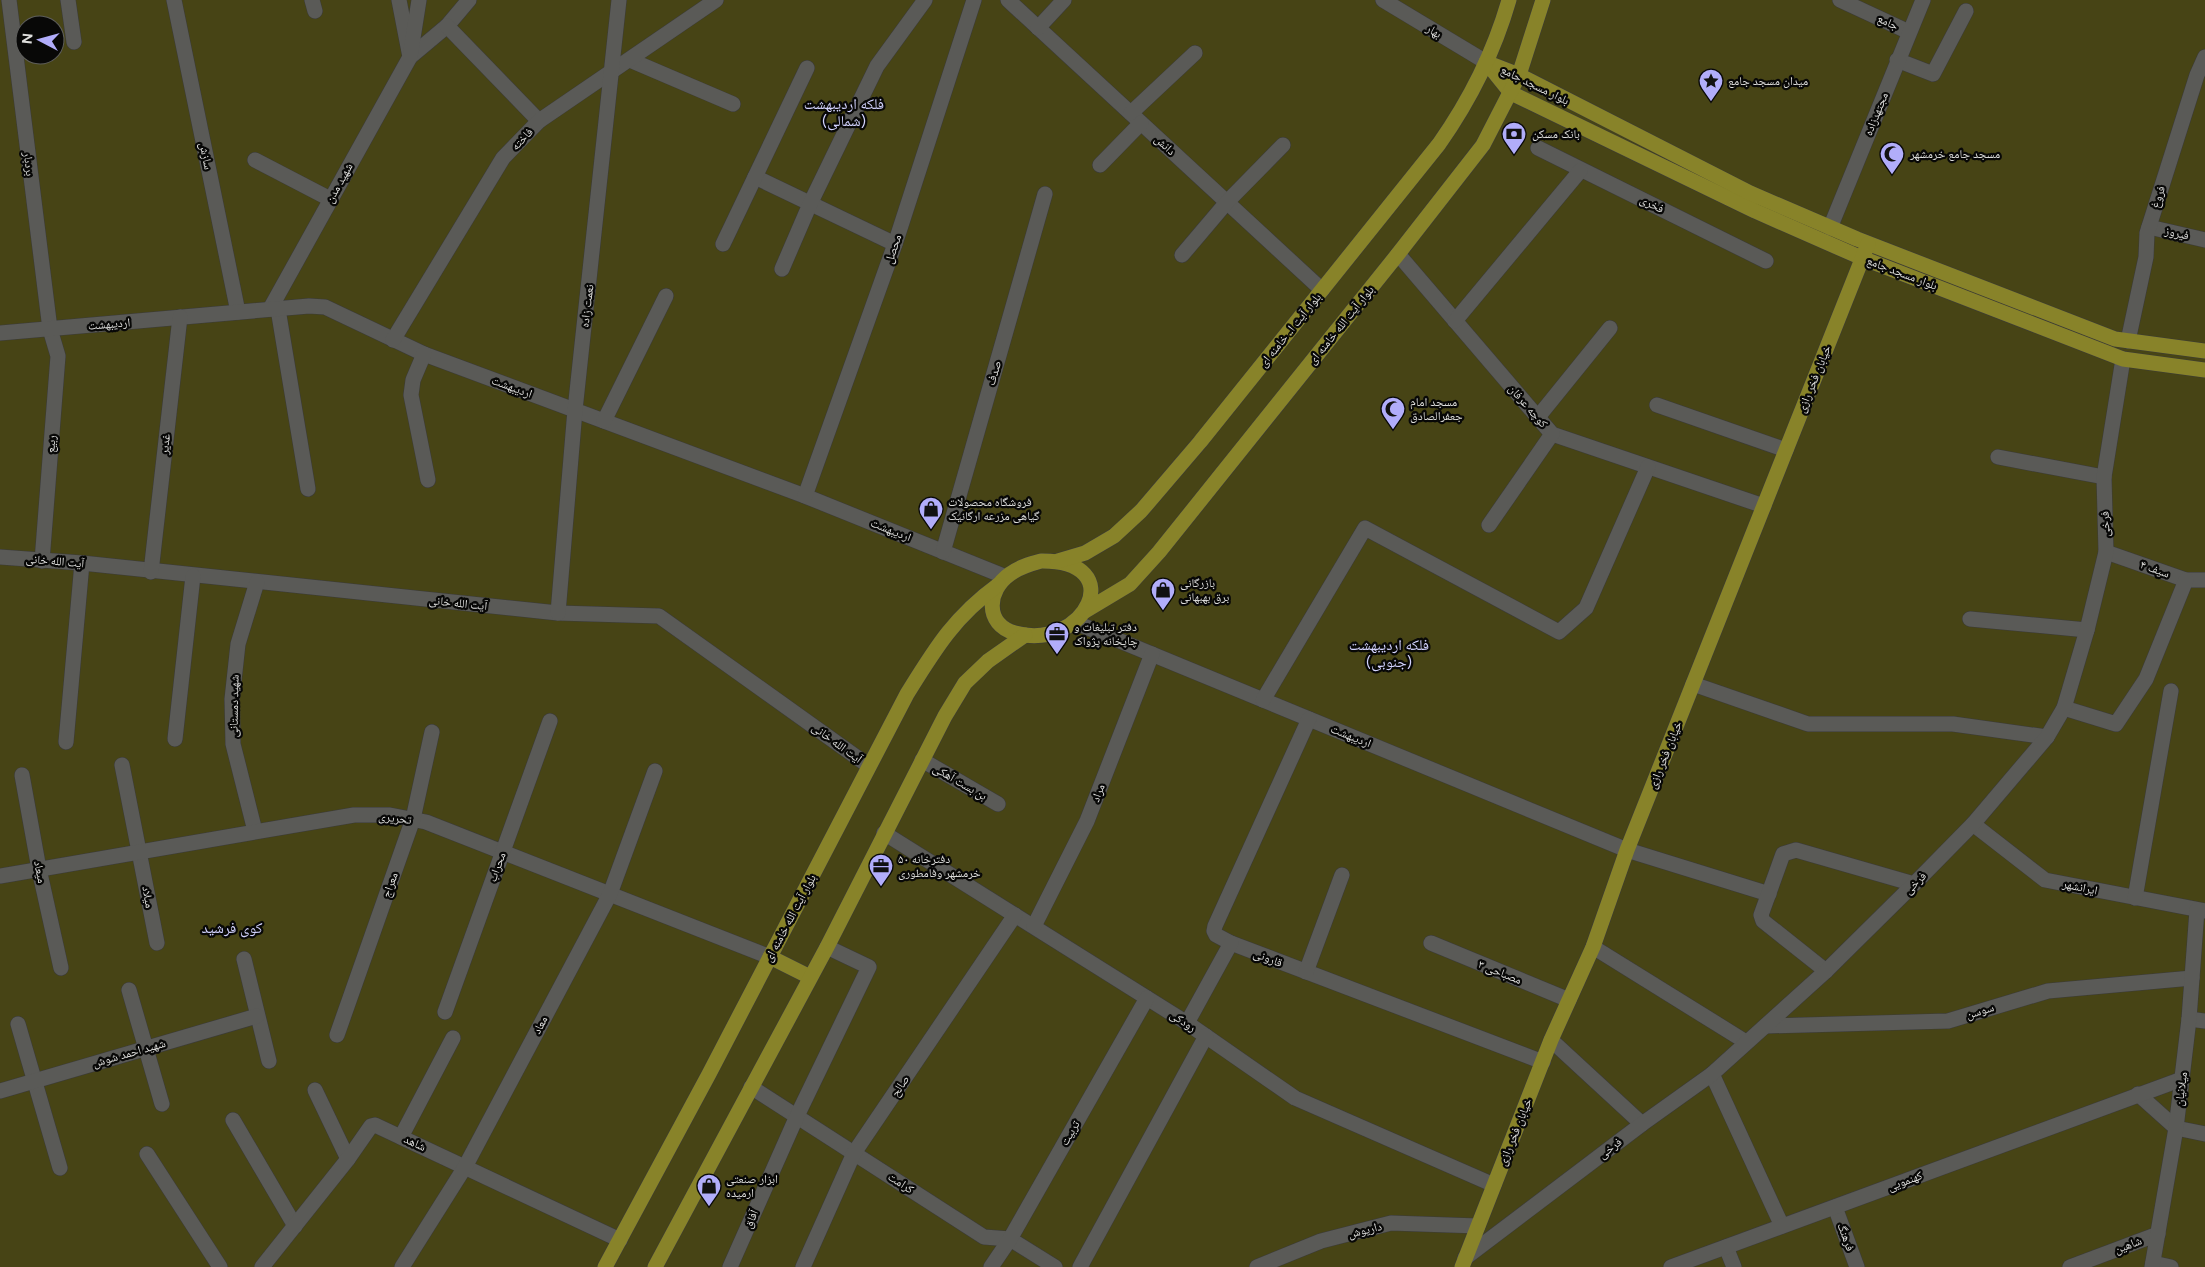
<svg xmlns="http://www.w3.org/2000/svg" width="2205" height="1267" font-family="Figtree,'Noto Naskh Arabic',sans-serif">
	<rect width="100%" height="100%" fill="#1e1e1c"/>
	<path fill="#474415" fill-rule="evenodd" d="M0 0H2205V1267H0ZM25 25H55V55H25Z"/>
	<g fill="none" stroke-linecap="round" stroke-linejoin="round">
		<defs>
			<g id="minor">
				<polyline points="9,0 50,329 58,356 42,561"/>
				<polyline points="68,0 74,42"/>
				<polyline points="174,0 238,312"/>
				<polyline points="312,0 315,11"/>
				<polyline points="399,0 410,57 447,26 469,0"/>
				<polyline points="1008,0 1322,290"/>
				<polyline points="1383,0 1486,62"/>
				<polyline points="1840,0 1909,32"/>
				<polyline points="447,26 539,121"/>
				<polyline points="1038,28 1064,0"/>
				<polyline points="630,60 733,104"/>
				<polyline points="1897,60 1933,74 1966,11"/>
				<polyline points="1131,113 1195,53"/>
				<polyline points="1538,148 1766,261"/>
				<polyline points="255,160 330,199"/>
				<polyline points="1100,165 1141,123"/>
				<polyline points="755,177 895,244"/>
				<polyline points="2149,227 2205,240"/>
				<polyline points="1830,228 1923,0"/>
				<polyline points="723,244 807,68"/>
				<polyline points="1398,254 1552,434 1764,506"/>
				<polyline points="1182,255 1227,202 1283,145"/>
				<polyline points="782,269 810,204 877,66 925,0"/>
				<polyline points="270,309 410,57 419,0"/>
				<polyline points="278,309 308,489"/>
				<polyline points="1455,321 1580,171"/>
				<polyline points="0,333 309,306 325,307 424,354 805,496 1006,577"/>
				<polyline points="393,340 503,158 539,121 716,0"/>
				<polyline points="2128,341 2146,257 2147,233 2197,75 2205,57"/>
				<polyline points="424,354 413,380 411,395 428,480"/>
				<polyline points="1657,405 1786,450"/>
				<polyline points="1538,417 1610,328"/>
				<polyline points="604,421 666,296"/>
				<polyline points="1998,457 2104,477"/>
				<polyline points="805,496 895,244 974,0"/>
				<polyline points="1489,525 1552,434"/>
				<polyline points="943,552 1045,194"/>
				<polyline points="2106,552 2186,580 2205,580"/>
				<polyline points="0,557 82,563 558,613 659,616 869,766"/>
				<polyline points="151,572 180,317"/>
				<polyline points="558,613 575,410 619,0"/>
				<polyline points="1970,619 2087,630"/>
				<polyline points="1074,622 1627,850 1769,894"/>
				<polyline points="1693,684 1808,724 1953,724 2047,737"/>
				<polyline points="1263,700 1365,528 1559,632 1586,608 1648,467"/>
				<polyline points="2064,708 2116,724 2146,679 2186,580"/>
				<polyline points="1309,719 1215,926 1214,931 1216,935 1231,943 1543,1062"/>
				<polyline points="175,739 193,576"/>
				<polyline points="66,742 82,563"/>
				<polyline points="922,760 998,804"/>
				<polyline points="122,765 157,943"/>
				<polyline points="22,775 39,869 61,968"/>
				<polyline points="1973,824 2045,880 2205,911"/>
				<polyline points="255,831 233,744 232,699 238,644 257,582"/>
				<polyline points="884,833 1187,1023 1295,1098 1494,1185"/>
				<polyline points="0,876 354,815 390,815 426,822 770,957"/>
				<polyline points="2135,898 2171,691"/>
				<polyline points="1034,926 1087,821 1152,654"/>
				<polyline points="1431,943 1569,1000"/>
				<polyline points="1593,947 1746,1042"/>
				<polyline points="244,959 269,1061"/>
				<polyline points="1826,971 1763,921 1761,915 1783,854 1796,850 1914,884"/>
				<polyline points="1306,972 1342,875"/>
				<polyline points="129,990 162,1104"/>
				<polyline points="445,1012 550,721"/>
				<polyline points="2189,1019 2205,1021"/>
				<polyline points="1187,1023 1231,943"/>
				<polyline points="18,1024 60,1168"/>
				<polyline points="1766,1026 1948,1021 2048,991 2192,978"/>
				<polyline points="337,1035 413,819 432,732"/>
				<polyline points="1551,1040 1642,1124"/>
				<polyline points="1712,1074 1782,1226"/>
				<polyline points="751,1087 984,1237 1010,1239 1055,1267"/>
				<polyline points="315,1090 348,1159"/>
				<polyline points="0,1091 257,1016"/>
				<polyline points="2138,1094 2176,1128 2205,1134"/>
				<polyline points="233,1120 295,1226"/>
				<polyline points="401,1137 453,1038"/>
				<polyline points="147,1154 220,1267"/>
				<polyline points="1835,1207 1857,1267"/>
				<polyline points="1726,1247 1734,1267"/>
				<polyline points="1465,1258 1642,1124 1712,1074 1826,971 1914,884 1973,824 2047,737 2064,708 2087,630 2106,552 2104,477 2123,359"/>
				<polyline points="2153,1263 2171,1267"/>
				<polyline points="262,1267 348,1159 371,1126 375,1125 620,1240"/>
				<polyline points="402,1267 465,1167 610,894 655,771"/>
				<polyline points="730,1267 797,1116 869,967 827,947"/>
				<polyline points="803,1267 854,1153 1015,915"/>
				<polyline points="991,1267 1010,1239 1147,998"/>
				<polyline points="1080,1267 1206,1036"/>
				<polyline points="1257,1267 1321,1241 1391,1223 1478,1226"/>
				<polyline points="1671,1267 2182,1079"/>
				<polyline points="2070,1267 2158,1234"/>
				<polyline points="2152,1267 2176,1128 2189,1019 2197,910"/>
			</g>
			<g id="major">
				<polyline points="1486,62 1511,93 1755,211 1862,258 2123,359 2205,370"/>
				<polyline points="1488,63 1519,75 1750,193 1857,239 2115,339 2205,351"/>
				<path d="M1041 561C1131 560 1085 652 1015 633 984 624 987 590 1010 574 1019 567 1030 564 1041 561Z"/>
				<path d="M1058 561 1085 553 1114 536 1141 511 1200 442 1439 144C1470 100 1494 52 1509 0"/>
				<polyline points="1085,611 1130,584 1159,552 1398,254 1483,145 1519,75 1543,0"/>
				<polyline points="770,957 810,977"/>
				<path d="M605 1267 709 1074 907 694C935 649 954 617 998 585"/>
				<polyline points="655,1267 827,947 945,716 965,683 988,661 1025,635"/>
				<polyline points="1462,1267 1551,1040 1593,947 1627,850 1868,244"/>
			</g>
		</defs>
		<use href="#minor" stroke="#3b3b39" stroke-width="16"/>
		<use href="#major" stroke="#3b3b39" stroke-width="16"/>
		<use href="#minor" stroke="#5a5a57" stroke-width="15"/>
		<use href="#major" stroke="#888329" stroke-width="15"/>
	</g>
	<defs>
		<symbol id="sight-pin" viewBox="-11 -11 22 30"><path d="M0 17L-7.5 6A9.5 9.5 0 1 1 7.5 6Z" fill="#b1adfa" stroke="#080807"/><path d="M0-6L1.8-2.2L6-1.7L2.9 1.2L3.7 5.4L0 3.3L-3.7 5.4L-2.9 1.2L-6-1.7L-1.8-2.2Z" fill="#111"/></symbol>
		<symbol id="bank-pin" viewBox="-11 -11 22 30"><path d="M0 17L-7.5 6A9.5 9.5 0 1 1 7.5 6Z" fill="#b1adfa" stroke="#080807"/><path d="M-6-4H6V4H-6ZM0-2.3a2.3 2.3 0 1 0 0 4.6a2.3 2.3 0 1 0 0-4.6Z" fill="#111"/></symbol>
		<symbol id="mosque-pin" viewBox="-11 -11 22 30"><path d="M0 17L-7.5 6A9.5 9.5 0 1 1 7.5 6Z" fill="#b1adfa" stroke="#080807"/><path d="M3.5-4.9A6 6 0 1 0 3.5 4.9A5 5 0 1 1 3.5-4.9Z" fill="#111"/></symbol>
		<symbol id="shop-pin" viewBox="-11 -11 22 30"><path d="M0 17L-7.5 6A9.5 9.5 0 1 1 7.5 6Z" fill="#b1adfa" stroke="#080807"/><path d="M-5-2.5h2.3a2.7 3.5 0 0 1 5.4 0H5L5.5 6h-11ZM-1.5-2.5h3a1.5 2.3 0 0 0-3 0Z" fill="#111"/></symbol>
		<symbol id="office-pin" viewBox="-11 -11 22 30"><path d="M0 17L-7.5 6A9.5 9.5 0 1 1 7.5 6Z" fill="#b1adfa" stroke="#080807"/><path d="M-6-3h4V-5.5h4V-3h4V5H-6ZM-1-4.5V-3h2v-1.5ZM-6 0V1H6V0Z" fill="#111"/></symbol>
	</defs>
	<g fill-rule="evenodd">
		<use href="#sight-pin" x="1697" y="67" width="28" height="38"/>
		<use href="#bank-pin" x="1500" y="120" width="28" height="38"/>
		<use href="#mosque-pin" x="1878" y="140" width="28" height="38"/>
		<use href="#mosque-pin" x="1379" y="395" width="28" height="38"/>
		<use href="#shop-pin" x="917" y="495" width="28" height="38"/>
		<use href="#shop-pin" x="1149" y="576" width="28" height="38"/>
		<use href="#office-pin" x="1043" y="620" width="28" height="38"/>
		<use href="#office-pin" x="867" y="852" width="28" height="38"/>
		<use href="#shop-pin" x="695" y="1172" width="28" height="38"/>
	</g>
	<g text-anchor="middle" stroke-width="4.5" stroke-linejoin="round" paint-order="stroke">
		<g font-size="12" fill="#dededc" stroke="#080807">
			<text transform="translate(1888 22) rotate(25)" y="4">جامع</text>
			<text transform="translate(1434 31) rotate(31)" y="4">بهار</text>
			<text transform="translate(1535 85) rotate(26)" y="4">بلوار مسجد جامع</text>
			<text transform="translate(1876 114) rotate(-68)" y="4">مجتهدزاده</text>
			<text transform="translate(522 139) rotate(-46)" y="4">فاخته</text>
			<text transform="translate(1165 145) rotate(43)" y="4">دانش</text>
			<text transform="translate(206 156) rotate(79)" y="4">سازش</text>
			<text transform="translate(29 164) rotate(83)" y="4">بردبار</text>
			<text transform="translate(339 183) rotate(-61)" y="4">شهید مدن</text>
			<text transform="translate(2158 197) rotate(-72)" y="4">فروغ</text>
			<text transform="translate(1652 204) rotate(26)" y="4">فخری</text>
			<text transform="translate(2177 233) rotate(13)" y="4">فیروز</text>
			<text transform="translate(893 249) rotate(-71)" y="4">محصل</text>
			<text transform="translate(1902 273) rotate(21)" y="4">بلوار مسجد جامع</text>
			<text transform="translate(587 306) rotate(-83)" y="4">نعمت زاده</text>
			<text transform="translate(109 324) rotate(-5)" y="4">اردیبهشت</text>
			<text transform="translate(1341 325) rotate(-51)" y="4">بلوار آیت الله خامنه ای</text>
			<text transform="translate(1290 330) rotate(-51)" y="4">بلوار آیت ا.. خامنه ای</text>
			<text transform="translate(994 373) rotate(-74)" y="4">صدف</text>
			<text transform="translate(1814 379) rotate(-68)" y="4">خیابان فخر رازی</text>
			<text transform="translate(512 387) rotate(20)" y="4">اردیبهشت</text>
			<text transform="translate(1528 406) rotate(49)" y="4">کوچه عرفان</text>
			<text transform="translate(51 444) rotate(-86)" y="4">ربیع</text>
			<text transform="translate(165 444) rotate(-84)" y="4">غدیر</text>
			<text transform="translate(2105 524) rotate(-92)" y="4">فرخی</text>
			<text transform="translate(891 530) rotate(22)" y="4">اردیبهشت</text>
			<text transform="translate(55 561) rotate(5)" y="4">آیت الله خانی</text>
			<text transform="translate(2155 569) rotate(19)" y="4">سیف ۴</text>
			<text transform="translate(458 603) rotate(6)" y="4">آیت الله خانی</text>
			<text transform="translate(234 706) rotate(-89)" y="4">شهید دمستانی</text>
			<text transform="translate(1351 736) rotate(22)" y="4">اردیبهشت</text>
			<text transform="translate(837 743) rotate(36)" y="4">آیت الله خانی</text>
			<text transform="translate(1665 755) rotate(-68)" y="4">خیابان فخر رازی</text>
			<text transform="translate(960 782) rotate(30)" y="4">بن بست آهکی</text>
			<text transform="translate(1098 793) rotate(-69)" y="4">مراد</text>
			<text transform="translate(395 818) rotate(7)" y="4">تحریری</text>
			<text transform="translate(497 867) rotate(-70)" y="4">محراب</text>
			<text transform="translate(40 872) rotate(79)" y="4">میعاد</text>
			<text transform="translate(1915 883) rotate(-45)" y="4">فرخی</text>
			<text transform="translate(390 885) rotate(-71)" y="4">معراج</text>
			<text transform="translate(2080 887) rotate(12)" y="4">ایرانشهر</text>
			<text transform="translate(148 897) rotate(80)" y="4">میلاد</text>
			<text transform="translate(790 918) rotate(-62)" y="4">بلوار آیت الله خامنه ای</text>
			<text transform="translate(1268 958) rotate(21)" y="4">قارونی</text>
			<text transform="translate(1500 972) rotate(22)" y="4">مصباحی ۳</text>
			<text transform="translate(1980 1011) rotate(-17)" y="4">سوسن</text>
			<text transform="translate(1183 1021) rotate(33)" y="4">رودکی</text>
			<text transform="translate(540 1025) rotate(-62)" y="4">معاد</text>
			<text transform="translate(129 1053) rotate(-16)" y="4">شهید احمد شوش</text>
			<text transform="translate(900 1086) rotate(-56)" y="4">صالح</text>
			<text transform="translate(2181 1089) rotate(-83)" y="4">میلانیان</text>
			<text transform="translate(1515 1132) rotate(-68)" y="4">خیابان فخر رازی</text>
			<text transform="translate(1070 1133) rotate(-60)" y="4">تربیت</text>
			<text transform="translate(415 1143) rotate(25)" y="4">شاهد</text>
			<text transform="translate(1610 1148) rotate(-37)" y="4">فرخی</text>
			<text transform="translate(1905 1181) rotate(-20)" y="4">کهنمویی</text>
			<text transform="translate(901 1183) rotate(33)" y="4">کرامت</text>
			<text transform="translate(751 1219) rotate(-66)" y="4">آفاق</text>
			<text transform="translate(1365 1230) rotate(-14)" y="4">داریوش</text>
			<text transform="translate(1846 1237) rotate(70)" y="4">فرهنگ</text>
			<text transform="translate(2128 1245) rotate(-21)" y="4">شاهین</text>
		</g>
		<g font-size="12" fill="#dededc" stroke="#080807" text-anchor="start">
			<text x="1728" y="85">میدان مسجد جامع</text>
			<text x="1532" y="138">بانک مسکن</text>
			<text x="1910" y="158">مسجد جامع خرمشهر</text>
			<text x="1410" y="406">مسجد امام<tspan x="1410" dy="14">جعفرالصادق</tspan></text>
			<text x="948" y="506">فروشگاه محصولات<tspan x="948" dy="14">گیاهی مزرعه ارگانیک</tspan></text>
			<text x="1180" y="587">بازرگانی<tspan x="1180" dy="14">برق بهبهانی</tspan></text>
			<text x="1074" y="631">دفتر تبلیغات و<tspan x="1074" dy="14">چاپخانه پژواک</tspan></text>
			<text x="898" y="863">دفترخانه ۵۰<tspan x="898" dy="14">خرمشهر وفامطوری</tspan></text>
			<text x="726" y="1183">ابزار صنعتی<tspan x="726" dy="14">ارمیده</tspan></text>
		</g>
		<g font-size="15" fill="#d3d3fe" stroke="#080807">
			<text x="844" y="109">فلکه اردیبهشت<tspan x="844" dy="17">(شمالی)</tspan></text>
			<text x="1389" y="650">فلکه اردیبهشت<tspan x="1389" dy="17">(جنوبی)</tspan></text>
			<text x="232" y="933">کوی فرشید</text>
		</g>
	</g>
	<g transform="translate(40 40) rotate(276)"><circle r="24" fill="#080807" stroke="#5e5e5c"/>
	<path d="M0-4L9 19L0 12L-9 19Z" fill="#b1adfa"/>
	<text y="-8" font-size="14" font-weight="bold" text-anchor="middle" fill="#dededc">N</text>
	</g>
</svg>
